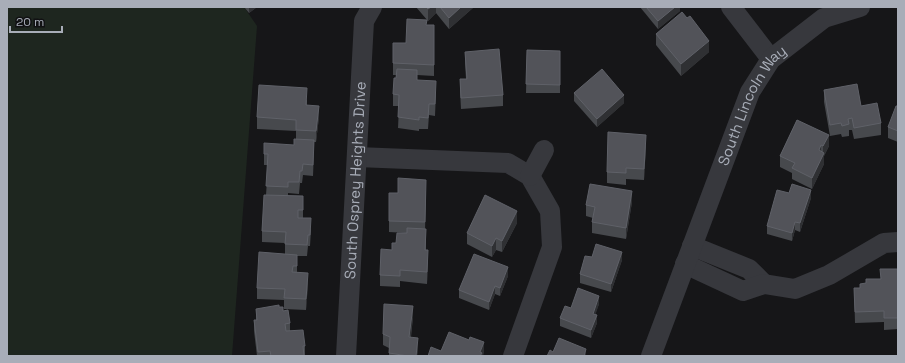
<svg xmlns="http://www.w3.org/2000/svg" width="905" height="363" font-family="'Space Grotesk',sans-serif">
	<rect width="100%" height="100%" fill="#161618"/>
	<polygon fill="#1e261f" points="7,7 244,7 257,26 232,356 7,356"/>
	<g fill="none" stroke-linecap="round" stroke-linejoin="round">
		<g stroke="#37383d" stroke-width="20">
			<polyline points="731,7 771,59"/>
			<polyline points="357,157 508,163 530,176 550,211 552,247 513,356"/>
			<polyline points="530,176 544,150"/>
			<polyline points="692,246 749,269 764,284"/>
			<polyline points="685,264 743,291 764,284 795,289 829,275 884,243 898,242"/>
			<path id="s1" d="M346 356 364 21 372 7"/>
			<path id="s2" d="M651 356 750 92 771 59 824 18 860 7"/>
		</g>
	</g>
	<g fill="#47494d">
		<polygon points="244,7 257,7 249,13"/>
		<polygon points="416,7 474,7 449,29 436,13 428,21"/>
		<polygon points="640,7 680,7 680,11 658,29"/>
		<polygon points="427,25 434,25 434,76 417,75 417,80 436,92 435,116 429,115 428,129 419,129 419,131 398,128 399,106 393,106 393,94 396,78 396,75 393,75 393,63 406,43"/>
		<polygon points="656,34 709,52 681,76 656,45"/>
		<polygon points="527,50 560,51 560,93 526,93"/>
		<polygon points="465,52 503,95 503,106 461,109 460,91 460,79 466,79 465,63"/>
		<polygon points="824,90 861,106 881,123 881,135 854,139 852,130 849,130 849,136 842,137 841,134 830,136 824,102"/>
		<polygon points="574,93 624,103 597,127 574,101"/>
		<polygon points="307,100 307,105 319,117 316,142 314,142 313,176 303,175 302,183 300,183 299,194 288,193 288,196 303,208 303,218 311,230 310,246 308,246 307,256 297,256 297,272 308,284 306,310 284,309 284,300 257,299 257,288 285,254 285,243 262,242 262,231 266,195 268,165 264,165 264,154 294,145 296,139 296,131 257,129 257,117"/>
		<polygon points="898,106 898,142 888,138 888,127"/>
		<polygon points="797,120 829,146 824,156 824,164 812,189 792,179 792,173 780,167 780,156"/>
		<polygon points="646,146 644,180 626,179 626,185 607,183 607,172"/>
		<polygon points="426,191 425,229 426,240 426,250 428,261 427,284 400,281 400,287 380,286 380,275 392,250 396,243 407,233 389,232 389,193 398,193"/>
		<polygon points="789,193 811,198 800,232 795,230 792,241 767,234 767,226"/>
		<polygon points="632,202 626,239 592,233 592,222 593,218 586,216 586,205"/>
		<polygon points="517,223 502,252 496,250 492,257 467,244 467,233"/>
		<polygon points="592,257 622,260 611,292 580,283 580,274"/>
		<polygon points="898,269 898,329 884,330 884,322 855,323 854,288 860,288 866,283 880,279"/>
		<polygon points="508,276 500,296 495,294 489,310 459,298 459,290"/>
		<polygon points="599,304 595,314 597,323 591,338 560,326 560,318 571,308"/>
		<polygon points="279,307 283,311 290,323 290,331 305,346 305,356 257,356 254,331 254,320 256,320 256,309"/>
		<polygon points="413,317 411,337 418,349 417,356 389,356 389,348 383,345 383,334"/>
	</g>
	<g fill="#2f3033">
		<polygon points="249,7 257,7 249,13"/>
		<polygon points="431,7 436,7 436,13 428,21 428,9"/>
		<polygon points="461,7 474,7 449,29 449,18"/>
		<polygon points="675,7 680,7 680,11 658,29 658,21"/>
		<polygon points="709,41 709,52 681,76 681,64"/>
		<polygon points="624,95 624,103 597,127 597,119"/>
		<polygon points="319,106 319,117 316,142 316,131"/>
		<polygon points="646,135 646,146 644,180 644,169"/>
		<polygon points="829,135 829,146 824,156 824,164 812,189 812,178 823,154 823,146"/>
		<polygon points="314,140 314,151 313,176 313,165"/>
		<polygon points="821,145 821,156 819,150"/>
		<polygon points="426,180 426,191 425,233 425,222"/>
		<polygon points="811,190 811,198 800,232 800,223"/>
		<polygon points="632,191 632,202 626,239 626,228"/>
		<polygon points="517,211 517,223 502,252 502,241"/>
		<polygon points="795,222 795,230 792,241 792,233"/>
		<polygon points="496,238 496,250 492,257 492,246"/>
		<polygon points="428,250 428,261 427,284 427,272"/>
		<polygon points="622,252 622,260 611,292 611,284"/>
		<polygon points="508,267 508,276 500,296 500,288"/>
		<polygon points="308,273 308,284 306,310 306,299"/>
		<polygon points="495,286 495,294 489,310 489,302"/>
		<polygon points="599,296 599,304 593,322 593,314"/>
		<polygon points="413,306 413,317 409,348 409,337"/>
		<polygon points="597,315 597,323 591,338 591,330"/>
		<polygon points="418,338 418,349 417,356 416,356"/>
		<polygon points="484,342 484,353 483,356 480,356 480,352"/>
		<polygon points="586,349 586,356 584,356"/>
	</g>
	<g fill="#525359" stroke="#5f6168">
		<polygon points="426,7 431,7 428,9"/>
		<polygon points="440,7 461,7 449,18"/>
		<polygon points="646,7 675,7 658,21"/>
		<polygon points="682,12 687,18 690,16 709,41 681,64 656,34"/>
		<polygon points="407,19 427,20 426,25 434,25 434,65 393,63 393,43 406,43"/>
		<polygon points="499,49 503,95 461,98 460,79 467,79 465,52"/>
		<polygon points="527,50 560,51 560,85 526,84"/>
		<polygon points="397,69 417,70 417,80 436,81 435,104 429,104 428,118 419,117 419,120 398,117 399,95 393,94 394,78 396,78"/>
		<polygon points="602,69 624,95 597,119 574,93"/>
		<polygon points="857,84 861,106 877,103 881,123 854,128 852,118 848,119 849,124 842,126 841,123 830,125 824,90"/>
		<polygon points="259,85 307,88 306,105 319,106 316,131 296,130 296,120 257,117"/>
		<polygon points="896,106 898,106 898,131 888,127"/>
		<polygon points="797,120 829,135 823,146 821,145 819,150 824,153 812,178 792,168 795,163 780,156"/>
		<polygon points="608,132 646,135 644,169 626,168 626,173 607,172"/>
		<polygon points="294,139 314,140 313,165 303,164 302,171 300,171 299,182 288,182 288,187 266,186 268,154 264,154 264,143 294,145"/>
		<polygon points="398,178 426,180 425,222 389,221 389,193 398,193"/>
		<polygon points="590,184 632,191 626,228 592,222 595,207 586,205"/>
		<polygon points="792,184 811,190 800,223 795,222 792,233 767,226 777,190 789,193"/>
		<polygon points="264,195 303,196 303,210 298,210 298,218 311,218 310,235 308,235 307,245 285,244 286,232 262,231"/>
		<polygon points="485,195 517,211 502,241 496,238 492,246 467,233"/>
		<polygon points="407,228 426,229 425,250 428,250 427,272 400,270 400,276 380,275 381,249 392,250 392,243 396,243 397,233 407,233"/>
		<polygon points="596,244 622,252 611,284 580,274 585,256 592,257"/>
		<polygon points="259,252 297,255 297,266 293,266 292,272 308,273 306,299 284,298 285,289 257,288"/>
		<polygon points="474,254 508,267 500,288 495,286 489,302 459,290"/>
		<polygon points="880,269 898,269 898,318 884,318 884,311 855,312 854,288 860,288 860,284 866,283 866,279 881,279"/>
		<polygon points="578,288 599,296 593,314 597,315 591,330 560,318 565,306 571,308"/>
		<polygon points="384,304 413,306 409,337 418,338 416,356 408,356 389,353 390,337 383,334"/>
		<polygon points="279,305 279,307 283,307 283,311 288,310 290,323 285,324 286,331 303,330 305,346 303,346 304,356 271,356 270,351 258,352 254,320 257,320 256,309"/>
		<polygon points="449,332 469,340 470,337 484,342 480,352 482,353 480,356 428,356 431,347 441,351"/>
		<polygon points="559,338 586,349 584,356 547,356 550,350 553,352"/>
	</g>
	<g text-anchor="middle" stroke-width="3" stroke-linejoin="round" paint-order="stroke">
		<g font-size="15" fill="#a8adb8" stroke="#111113">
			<text dy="5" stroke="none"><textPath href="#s2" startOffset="271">South Lincoln Way</textPath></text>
			<text dy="5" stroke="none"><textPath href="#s1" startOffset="176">South Osprey Heights Drive</textPath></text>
		</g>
	</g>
	<rect width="905" height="363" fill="none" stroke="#a8adb8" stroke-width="16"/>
	<path d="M10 26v6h52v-6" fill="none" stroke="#a8adb8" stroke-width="2"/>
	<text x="16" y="26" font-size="12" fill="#a8adb8" stroke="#111113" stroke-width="3" paint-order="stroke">20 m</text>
</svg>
